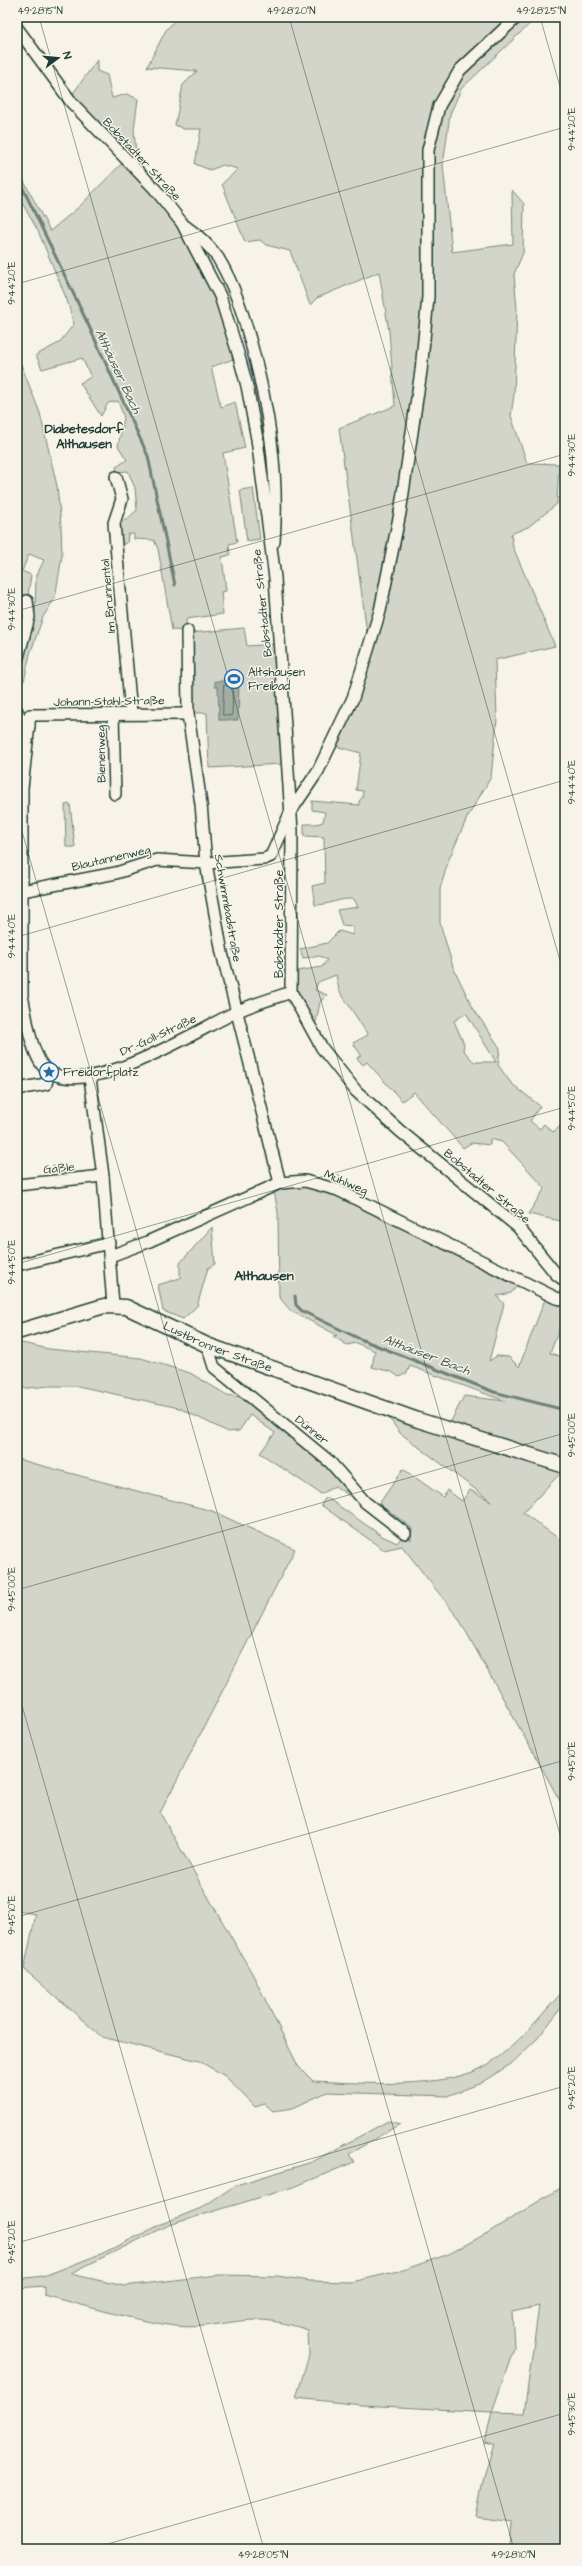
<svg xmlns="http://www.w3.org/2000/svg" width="582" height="2566" font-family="'Architects Daughter',sans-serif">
	<rect width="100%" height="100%" fill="#f7f3e8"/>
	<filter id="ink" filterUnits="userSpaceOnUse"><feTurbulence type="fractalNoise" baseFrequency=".025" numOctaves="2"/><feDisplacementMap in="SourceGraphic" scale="8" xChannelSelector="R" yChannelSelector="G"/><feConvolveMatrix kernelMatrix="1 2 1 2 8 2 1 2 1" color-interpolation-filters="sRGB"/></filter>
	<g filter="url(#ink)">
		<g fill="#d3d5ca" stroke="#79897f" fill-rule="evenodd">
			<path d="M178 17H537L461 89 450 114 443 165 452 252 513 244 512 190 524 204 523 253 514 274 517 310 514 394 511 416 527 463 559 464 557 504 528 527 511 534 513 547 555 646 495 660 497 719 491 777 467 818 449 859 440 889V923L453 967 473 1008 500 1048 498 1065 511 1083 540 1106 530 1121 540 1129 544 1124 553 1132 563 1124 565 1126V1222L528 1214 545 1188 502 1142 490 1139V1145L471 1143 463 1148 414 1092 402 1101 367 1062 363 1065 357 1058 361 1055 353 1043 368 1035 339 990 336 975 318 982 315 990 327 995 320 1002 316 1022 310 1026 291 992V972L322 967 327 960 320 956 303 958 300 949 327 943 339 931 353 935V926L342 925 337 910 358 907 354 899C338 898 330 905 315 905L312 886 325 883 324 837 304 836V824H316L323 822 325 812 312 810V801L359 805V801L362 798 363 791 356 790 361 753 331 745 369 647 339 428 395 406 389 331 379 272 317 298 310 305 290 251 266 245 260 240 245 242 222 184 238 169 223 165 210 170 195 164 201 129H184L175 125 183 85 197 71 147 67 166 30ZM466 1013 496 1062H474L463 1050 464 1044 454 1021Z"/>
			<polygon points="97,60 97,71 107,75 112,98 127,94 138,99 134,129 137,170 194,246 239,357 211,367 221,407 235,402 245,448 223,453 237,542 229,544 230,555 222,557 226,591 221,592 223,614 186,619 187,631 172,630 158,549 154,540 134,539 134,534 128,534 127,543 116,546 114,523 126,520 137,510 135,488 128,471 117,472 116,467 127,460 118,446 124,418 118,401 108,403 101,416 80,383 91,377 82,358 42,369 36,355 59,343 74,324 67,300 38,231 17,194 17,168 50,231 80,206 126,159 69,99"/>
			<path d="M17 354 40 413 57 486 61 525 62 556 55 598 43 617 30 654 24 681 17 680C17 663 21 623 35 612L36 577 44 560 29 554 22 571 31 575 27 601 17 593Z"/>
			<polygon points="253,488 260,539 247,541 240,490"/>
			<polygon points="244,628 247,646 276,644 282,764 209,768 207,713 192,713 191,633"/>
			<polygon points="70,804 75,847 66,847 65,805"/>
			<polygon points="306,1181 522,1281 511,1293 497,1296 504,1304 489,1361 497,1356 509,1357 519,1367 547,1294 565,1300 565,1315 550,1353 565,1358 565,1468 523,1513 565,1543 565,1810 459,1619 402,1546 384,1550 321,1505 326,1497 382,1536 397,1543 405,1533 411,1540 412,1528 379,1504 403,1469 443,1497 447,1490 462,1501 470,1490 491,1501 400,1433 380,1406 447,1429 464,1396 505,1401 410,1366 407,1373 399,1377 392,1372 372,1367 375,1351 356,1343 347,1345 333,1336 337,1335 291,1311 279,1297 278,1212 273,1186"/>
			<polygon points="212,1227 215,1264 208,1268 197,1306 183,1319 163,1311 158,1285 180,1278 180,1263"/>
			<polygon points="17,1342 49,1349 141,1358 190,1373 227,1395 253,1399 330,1462 365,1502 357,1501 335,1486 321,1494 260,1453 275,1433 250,1415 239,1431 228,1432 179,1408 78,1386 50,1386 17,1389"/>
			<path d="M17 1459 212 1511 295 1549 160 1813 253 1975 298 2066 313 2081C359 2083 447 2090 487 2065 518 2046 541 2015 565 1989V2003L537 2039 511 2064 479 2084 447 2096 327 2092 293 2108 273 2111 265 2104 255 2107 225 2076 199 2061 102 2037 24 1969 36 1914 17 1911Z"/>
			<path d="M388 2121 400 2124 349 2154 354 2162 294 2187 169 2225 71 2273 75 2275 124 2286 218 2275 277 2276 310 2281 352 2282 403 2270 449 2254 489 2232 565 2185V2549H510L512 2522 476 2517 482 2485 494 2444 485 2442 492 2412 362 2405 296 2398 309 2355 308 2330C293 2325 277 2321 261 2320 232 2319 204 2330 175 2326 131 2320 87 2306 44 2295V2286L17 2288V2279L44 2276 103 2253 164 2223 201 2208 236 2185 312 2162ZM539 2306 524 2413 492 2412 514 2348 512 2312Z"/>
		</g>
		<polygon fill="#a4ada3" stroke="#6f8077" points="215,681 239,681 238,720 219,720 218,687 215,687"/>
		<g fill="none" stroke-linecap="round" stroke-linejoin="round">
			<polygon stroke="#546a60" stroke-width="1" points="224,685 233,686 232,716 223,715"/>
			<g stroke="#6f8077" stroke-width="3">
				<polyline points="17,176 87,322 148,456 175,585"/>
				<polyline points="295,1296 296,1305 302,1311 360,1339 494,1392 565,1410"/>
			</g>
			<defs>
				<g id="minor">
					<polyline points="17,28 72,103 155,189 182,223 220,296 238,353 247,386 257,439 275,578 292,831 291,992 322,1048 356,1091 400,1131 518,1227 556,1274 565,1281"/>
					<path d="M185 226C198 235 209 245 218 258 234 284 243 314 251 343 269 409 279 473 274 542"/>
					<polyline points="116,477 122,499 114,523 131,713"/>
					<polyline points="187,631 188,714 201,804 206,863 222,953 280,1183"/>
					<polyline points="17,661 29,617 27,601"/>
					<polyline points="17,711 22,722 29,726"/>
					<polyline points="113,714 115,794"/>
					<path d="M188 714 30 715 22 788V995C26 1014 31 1059 48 1071 89 1099 194 1032 234 1013 252 1004 272 999 291 992"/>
					<polyline points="22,891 116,873 157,860 206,863 264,859 271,856 291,811 318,771 353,698 380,611 400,513 421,371 428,297 428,150 439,106 460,70 517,17"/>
					<polyline points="90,1078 103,1176 113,1305"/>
					<polyline points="17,1089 46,1084 49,1072"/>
					<polyline points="17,1185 103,1176"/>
					<polyline points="110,1256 145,1243 280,1183 305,1181 338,1190 556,1298 565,1300"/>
					<polyline points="17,1265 109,1243"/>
					<polyline points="207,1345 214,1367 330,1462 365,1502 405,1533"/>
				</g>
				<g id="tertiary">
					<path id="s1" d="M17 1332 104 1306 126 1307 207 1345 418 1420 565 1466"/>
				</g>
			</defs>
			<use href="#minor" stroke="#1f3d34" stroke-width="14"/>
			<use href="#tertiary" stroke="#1f3d34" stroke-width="17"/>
			<use href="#minor" stroke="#f7f3e8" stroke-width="11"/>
			<use href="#tertiary" stroke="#f7f3e8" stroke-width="14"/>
		</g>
	</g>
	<path fill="none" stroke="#1f3d34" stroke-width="1" stroke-opacity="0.45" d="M39 17 565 1852M289 17 565 978M540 17 565 104M17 284 565 127M17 611 565 454M17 814 514 2549M17 937 565 780M17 1264 565 1107M17 1590 565 1433M17 1688 264 2549M17 1917 565 1760M17 2243 565 2086M90 2549 565 2413"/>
	<defs>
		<symbol id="stadium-ring" viewBox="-11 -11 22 22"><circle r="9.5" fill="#f7f3e8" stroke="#1f6fb2" stroke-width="1.5"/><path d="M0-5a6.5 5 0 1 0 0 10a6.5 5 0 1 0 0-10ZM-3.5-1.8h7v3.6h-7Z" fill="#1f6fb2"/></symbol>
		<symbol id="sight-ring" viewBox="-11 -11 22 22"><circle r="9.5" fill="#f7f3e8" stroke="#1f6fb2" stroke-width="1.5"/><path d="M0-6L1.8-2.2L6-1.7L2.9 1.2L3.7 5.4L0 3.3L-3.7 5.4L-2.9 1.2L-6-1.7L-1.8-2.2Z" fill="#1f6fb2"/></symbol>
	</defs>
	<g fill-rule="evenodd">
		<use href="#stadium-ring" x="223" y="668" width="22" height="22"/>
		<use href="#sight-ring" x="38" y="1061" width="22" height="22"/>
	</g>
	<g text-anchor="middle" stroke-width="3" stroke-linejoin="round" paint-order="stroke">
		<g font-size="12" fill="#1f3d34" stroke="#f7f3e8">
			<text transform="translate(142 159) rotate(47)" y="4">Bobstadter Straße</text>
			<text transform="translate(108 596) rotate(-95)" y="4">Im Brunnental</text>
			<text transform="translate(262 603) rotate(-96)" y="4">Bobstadter Straße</text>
			<text transform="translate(109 701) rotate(-1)" y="4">Johann-Stahl-Straße</text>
			<text transform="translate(101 754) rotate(-91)" y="4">Bienenweg</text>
			<text transform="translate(111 858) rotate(-13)" y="4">Blautannenweg</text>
			<text transform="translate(228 908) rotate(80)" y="4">Schwimmbadstraße</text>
			<text transform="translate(279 924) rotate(-90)" y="4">Bobstadter Straße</text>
			<text transform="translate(158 1035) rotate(-25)" y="4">Dr.-Goll-Straße</text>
			<text transform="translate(59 1168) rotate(-6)" y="4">Gäßle</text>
			<text transform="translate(346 1182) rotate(23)" y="4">Mühlweg</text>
			<text transform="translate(487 1186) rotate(40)" y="4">Bobstadter Straße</text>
			<text dy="4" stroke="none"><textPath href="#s1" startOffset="213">Lustbronner Straße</textPath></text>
			<text transform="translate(312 1430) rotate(39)" y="4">Dünner</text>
		</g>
		<g font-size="12" fill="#1f3d34" stroke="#f7f3e8" text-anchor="start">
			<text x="248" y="676">Altshausen<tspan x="248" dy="14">Freibad</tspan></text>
			<text x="63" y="1076">Freidorfplatz</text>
		</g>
		<g font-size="13" font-style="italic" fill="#405950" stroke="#f7f3e8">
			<text transform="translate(119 371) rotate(65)" y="5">Althäuser Bach</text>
			<text transform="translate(427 1354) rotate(21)" y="5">Althäuser Bach</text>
		</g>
		<g font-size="13" font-weight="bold" fill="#1f3d34" stroke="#f7f3e8">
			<text x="84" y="433">Diabetesdorf<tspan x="84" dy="15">Althausen</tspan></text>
		</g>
		<g font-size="14" font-weight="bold" fill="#1f3d34" stroke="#f7f3e8">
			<text x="264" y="1280">Althausen</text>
		</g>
	</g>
	<rect width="582" height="2566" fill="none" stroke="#f7f3e8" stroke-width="44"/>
	<g transform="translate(58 58) rotate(74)" stroke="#f7f3e8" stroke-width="3" paint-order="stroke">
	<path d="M0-3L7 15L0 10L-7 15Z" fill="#1f3d34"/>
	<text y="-6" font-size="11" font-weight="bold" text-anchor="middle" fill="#1f3d34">N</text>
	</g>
	<rect x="22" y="22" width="538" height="2522" fill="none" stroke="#1f3d34" stroke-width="1.5"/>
	<g font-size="10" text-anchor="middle" fill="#1f3d34">
		<text x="40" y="14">49°28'15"N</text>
		<text x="291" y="14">49°28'20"N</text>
		<text x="541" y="14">49°28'25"N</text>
		<text transform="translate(571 129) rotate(-90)" y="4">9°44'20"E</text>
		<text transform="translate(11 283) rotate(-90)" y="4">9°44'20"E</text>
		<text transform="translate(571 455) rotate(-90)" y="4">9°44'30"E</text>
		<text transform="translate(11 609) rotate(-90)" y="4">9°44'30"E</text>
		<text transform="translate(571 782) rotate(-90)" y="4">9°44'40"E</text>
		<text transform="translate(11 936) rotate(-90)" y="4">9°44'40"E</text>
		<text transform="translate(571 1108) rotate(-90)" y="4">9°44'50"E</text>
		<text transform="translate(11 1262) rotate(-90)" y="4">9°44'50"E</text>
		<text transform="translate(571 1435) rotate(-90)" y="4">9°45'00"E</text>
		<text transform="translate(11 1589) rotate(-90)" y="4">9°45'00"E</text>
		<text transform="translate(571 1761) rotate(-90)" y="4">9°45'10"E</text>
		<text transform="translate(11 1915) rotate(-90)" y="4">9°45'10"E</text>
		<text transform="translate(571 2088) rotate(-90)" y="4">9°45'20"E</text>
		<text transform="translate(11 2242) rotate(-90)" y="4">9°45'20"E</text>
		<text transform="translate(571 2414) rotate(-90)" y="4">9°45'30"E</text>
		<text x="263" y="2558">49°28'05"N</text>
		<text x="513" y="2558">49°28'10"N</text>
	</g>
</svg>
